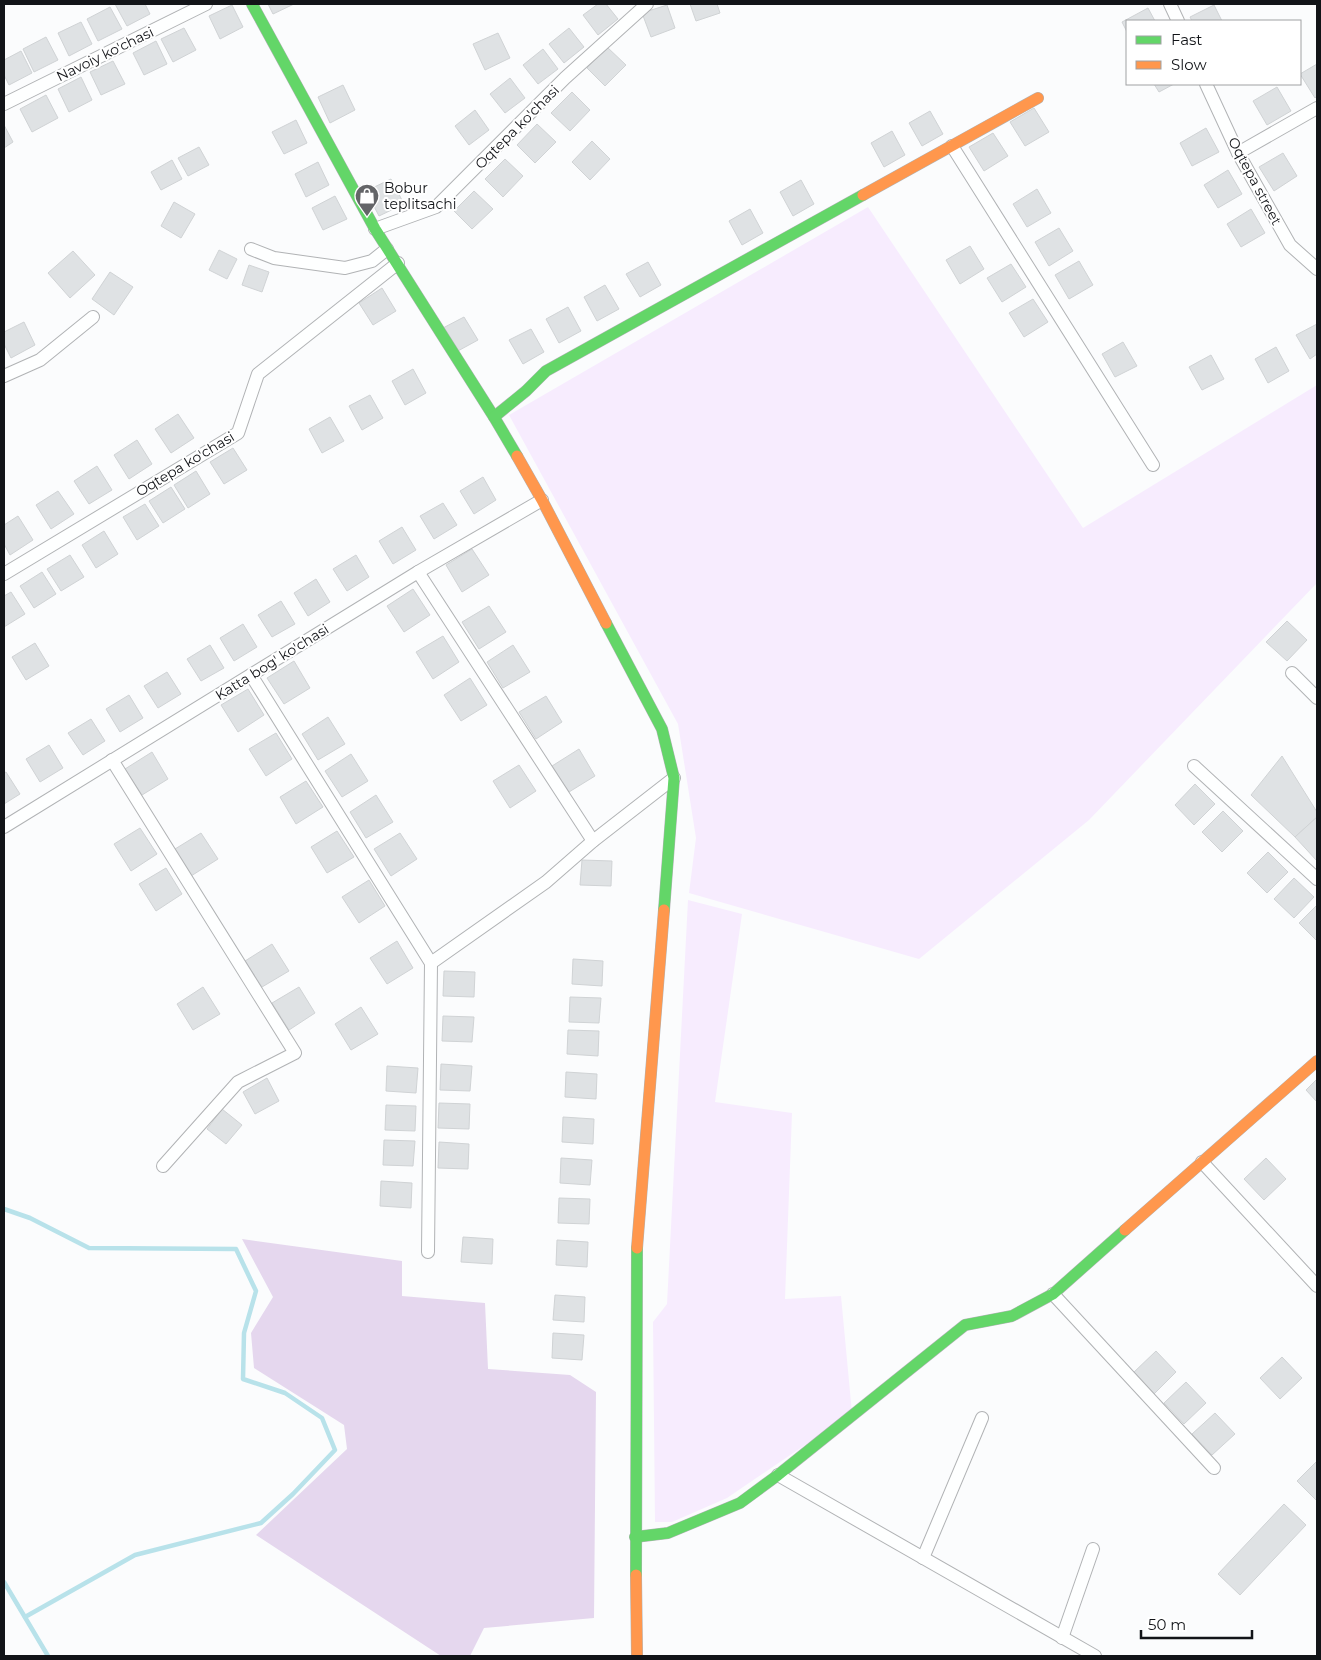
<svg xmlns="http://www.w3.org/2000/svg" width="1321" height="1660" font-family="Montserrat,sans-serif">
	<rect width="100%" height="100%" fill="#fbfcfd"/>
	<g fill="#f7ecfe">
		<polygon points="868,207 1083,528 1317,385 1317,583 1089,820 919,959 689,893 696,838 678,724 509,415"/>
		<polygon points="688,900 742,914 715,1102 792,1113 785,1299 841,1296 852,1413 727,1498 672,1522 655,1522 653,1322 667,1304"/>
	</g>
	<polygon fill="#e5d7ee" points="242,1239 402,1261 402,1296 485,1303 488,1369 570,1375 596,1392 594,1618 484,1628 470,1656 441,1656 256,1535 347,1449 344,1425 254,1368 251,1333 273,1297"/>
	<g fill="none" stroke-linecap="round" stroke-linejoin="round">
		<g stroke="#b8e2ea" stroke-width="4.5">
			<polyline points="4,1209 30,1218 89,1248 236,1249 256,1291 244,1333 243,1379 285,1393 322,1418 335,1450 293,1494 261,1523 135,1555 25,1617"/>
			<polyline points="4,1582 48,1656"/>
		</g>
	</g>
	<g fill="#dfe2e4" stroke="#d0d3d5">
		<polygon points="115,4 145,4 150,14 127,26"/>
		<polygon points="268,4 294,4 273,14"/>
		<polygon points="598,4 606,4 618,19 598,35 583,15"/>
		<polygon points="690,4 717,4 720,13 696,21"/>
		<polygon points="232,5 243,27 220,39 209,16"/>
		<polygon points="667,5 675,28 651,37 642,13"/>
		<polygon points="1214,5 1222,21 1192,21 1190,17"/>
		<polygon points="110,7 122,29 98,41 87,19"/>
		<polygon points="1148,8 1155,21 1127,21 1127,32 1122,22"/>
		<polygon points="81,22 92,44 69,56 58,33"/>
		<polygon points="184,28 196,50 173,62 161,39"/>
		<polygon points="569,28 584,47 564,63 549,44"/>
		<polygon points="498,33 510,58 485,70 473,44"/>
		<polygon points="46,37 58,60 34,72 23,49"/>
		<polygon points="156,41 167,64 144,75 133,53"/>
		<polygon points="607,47 626,65 605,86 587,68"/>
		<polygon points="543,49 558,69 538,84 523,65"/>
		<polygon points="21,51 32,73 9,85 4,75 4,60"/>
		<polygon points="113,61 125,84 101,95 90,72"/>
		<polygon points="1317,64 1317,96 1315,98 1300,74"/>
		<polygon points="81,77 92,100 69,112 58,89"/>
		<polygon points="510,78 525,98 505,113 490,94"/>
		<polygon points="1154,84 1174,84 1159,92"/>
		<polygon points="343,85 355,110 330,123 318,97"/>
		<polygon points="1277,87 1291,111 1267,125 1253,101"/>
		<polygon points="572,92 590,110 570,131 551,113"/>
		<polygon points="46,95 58,118 32,132 20,109"/>
		<polygon points="1034,108 1049,132 1025,146 1010,122"/>
		<polygon points="475,110 489,130 469,145 455,126"/>
		<polygon points="930,111 943,134 922,146 909,123"/>
		<polygon points="296,120 307,143 284,154 272,132"/>
		<polygon points="537,124 556,142 535,163 517,145"/>
		<polygon points="4,125 13,142 4,148"/>
		<polygon points="1206,128 1219,152 1192,166 1180,143"/>
		<polygon points="892,131 905,155 884,167 871,143"/>
		<polygon points="993,133 1008,156 984,171 969,147"/>
		<polygon points="592,141 610,159 590,180 572,162"/>
		<polygon points="199,147 209,165 188,176 178,158"/>
		<polygon points="1283,153 1297,176 1274,191 1259,167"/>
		<polygon points="505,159 523,176 503,197 485,179"/>
		<polygon points="172,160 182,179 161,190 151,172"/>
		<polygon points="318,162 329,185 306,197 295,174"/>
		<polygon points="1228,170 1242,194 1218,208 1204,185"/>
		<polygon points="391,179 404,204 379,216 366,191"/>
		<polygon points="801,180 814,204 793,216 780,192"/>
		<polygon points="1037,189 1051,213 1027,227 1013,204"/>
		<polygon points="474,191 493,209 472,229 454,211"/>
		<polygon points="335,196 347,219 323,230 312,208"/>
		<polygon points="174,202 195,214 181,238 161,226"/>
		<polygon points="750,209 763,233 742,245 729,221"/>
		<polygon points="1251,209 1265,233 1241,247 1227,224"/>
		<polygon points="1059,228 1073,251 1049,266 1035,242"/>
		<polygon points="970,246 984,269 960,284 946,260"/>
		<polygon points="219,250 237,259 227,279 209,270"/>
		<polygon points="73,251 95,275 70,298 48,273"/>
		<polygon points="1079,261 1093,285 1069,299 1055,275"/>
		<polygon points="648,262 661,285 640,297 626,274"/>
		<polygon points="1011,264 1026,287 1002,302 987,278"/>
		<polygon points="249,265 269,272 262,292 242,285"/>
		<polygon points="110,272 133,287 114,315 92,299"/>
		<polygon points="605,285 619,309 597,321 584,297"/>
		<polygon points="382,288 396,311 373,325 359,303"/>
		<polygon points="1033,299 1048,322 1024,337 1009,313"/>
		<polygon points="568,307 581,331 559,343 546,319"/>
		<polygon points="464,317 478,340 456,352 443,328"/>
		<polygon points="24,322 35,345 11,358 4,344 4,332"/>
		<polygon points="1317,324 1317,354 1310,359 1296,335"/>
		<polygon points="531,329 544,352 523,364 509,340"/>
		<polygon points="1123,342 1137,366 1115,377 1102,354"/>
		<polygon points="1276,347 1289,371 1268,383 1255,359"/>
		<polygon points="1211,355 1224,379 1202,390 1189,367"/>
		<polygon points="413,369 426,393 405,405 392,381"/>
		<polygon points="370,395 383,418 362,430 349,406"/>
		<polygon points="178,414 194,438 171,453 155,429"/>
		<polygon points="330,417 344,441 322,453 309,429"/>
		<polygon points="137,440 152,464 129,479 114,455"/>
		<polygon points="233,448 247,470 224,484 210,462"/>
		<polygon points="97,466 112,490 89,504 74,481"/>
		<polygon points="196,471 210,494 188,508 174,485"/>
		<polygon points="483,477 496,500 474,514 460,491"/>
		<polygon points="171,487 185,509 163,523 149,501"/>
		<polygon points="58,491 74,514 51,529 36,505"/>
		<polygon points="443,503 457,525 434,539 420,516"/>
		<polygon points="145,504 159,526 137,540 123,517"/>
		<polygon points="18,516 33,540 10,555 4,544 4,525"/>
		<polygon points="402,527 416,550 393,564 379,541"/>
		<polygon points="104,531 118,554 96,568 82,545"/>
		<polygon points="472,549 489,575 462,592 446,565"/>
		<polygon points="70,555 84,577 61,591 47,569"/>
		<polygon points="356,555 369,577 347,591 333,569"/>
		<polygon points="42,572 56,594 34,608 20,586"/>
		<polygon points="316,579 330,602 308,616 294,593"/>
		<polygon points="413,589 430,615 404,632 387,606"/>
		<polygon points="11,592 25,614 4,627 4,596"/>
		<polygon points="281,601 295,624 272,637 258,615"/>
		<polygon points="489,606 506,632 479,649 462,622"/>
		<polygon points="1287,621 1307,640 1287,661 1266,642"/>
		<polygon points="243,624 257,647 234,661 220,638"/>
		<polygon points="443,636 459,662 433,679 416,652"/>
		<polygon points="35,643 49,666 26,680 12,657"/>
		<polygon points="210,645 224,668 201,681 187,659"/>
		<polygon points="513,645 530,672 503,688 487,662"/>
		<polygon points="294,661 310,688 284,704 267,678"/>
		<polygon points="167,672 181,694 158,708 144,686"/>
		<polygon points="470,678 487,705 461,721 444,695"/>
		<polygon points="248,689 264,715 238,732 221,705"/>
		<polygon points="129,695 143,718 120,732 106,709"/>
		<polygon points="546,696 562,722 536,739 519,712"/>
		<polygon points="328,717 345,744 318,760 302,734"/>
		<polygon points="91,719 105,741 83,755 68,733"/>
		<polygon points="276,733 292,759 266,776 249,749"/>
		<polygon points="49,745 63,768 40,782 26,759"/>
		<polygon points="579,749 595,776 569,792 552,766"/>
		<polygon points="152,752 168,779 142,795 125,769"/>
		<polygon points="351,754 368,781 342,797 325,771"/>
		<polygon points="1282,756 1317,812 1317,817 1295,837 1251,795"/>
		<polygon points="519,765 536,791 510,808 493,781"/>
		<polygon points="6,772 20,794 4,804 4,773"/>
		<polygon points="306,781 323,807 296,824 280,797"/>
		<polygon points="1195,784 1215,804 1194,825 1175,805"/>
		<polygon points="376,795 393,822 366,838 350,812"/>
		<polygon points="1223,811 1243,831 1222,852 1202,832"/>
		<polygon points="1317,817 1317,861 1295,837"/>
		<polygon points="140,828 157,854 131,871 114,844"/>
		<polygon points="337,831 354,857 327,873 311,847"/>
		<polygon points="201,833 218,859 191,876 175,849"/>
		<polygon points="400,833 417,859 391,876 374,849"/>
		<polygon points="1268,852 1288,872 1267,893 1247,873"/>
		<polygon points="582,860 612,861 611,886 580,885"/>
		<polygon points="166,868 182,894 156,911 139,884"/>
		<polygon points="1294,878 1314,897 1294,918 1274,899"/>
		<polygon points="369,880 385,906 359,923 342,897"/>
		<polygon points="1317,905 1317,941 1299,923"/>
		<polygon points="397,941 413,968 387,984 370,958"/>
		<polygon points="272,944 289,971 262,987 245,961"/>
		<polygon points="573,959 603,961 602,986 572,984"/>
		<polygon points="444,971 475,972 474,997 443,996"/>
		<polygon points="203,987 220,1014 193,1030 177,1004"/>
		<polygon points="299,987 315,1013 289,1030 272,1003"/>
		<polygon points="570,997 601,998 599,1023 569,1022"/>
		<polygon points="361,1007 378,1034 351,1050 335,1024"/>
		<polygon points="443,1016 474,1017 472,1042 442,1041"/>
		<polygon points="568,1030 599,1031 598,1056 567,1054"/>
		<polygon points="441,1064 472,1066 470,1091 440,1090"/>
		<polygon points="387,1066 418,1068 416,1093 386,1091"/>
		<polygon points="566,1072 597,1074 596,1099 565,1097"/>
		<polygon points="267,1078 279,1101 255,1114 243,1092"/>
		<polygon points="1317,1079 1317,1102 1306,1090"/>
		<polygon points="439,1103 470,1104 469,1129 438,1128"/>
		<polygon points="386,1105 416,1106 415,1131 385,1130"/>
		<polygon points="222,1109 242,1125 226,1144 207,1129"/>
		<polygon points="563,1117 594,1119 593,1144 562,1142"/>
		<polygon points="384,1140 415,1141 413,1166 383,1165"/>
		<polygon points="439,1142 469,1144 468,1169 438,1168"/>
		<polygon points="561,1158 592,1160 590,1185 560,1183"/>
		<polygon points="1266,1158 1286,1179 1264,1200 1244,1179"/>
		<polygon points="381,1181 412,1183 411,1208 380,1206"/>
		<polygon points="559,1198 590,1199 589,1224 558,1223"/>
		<polygon points="463,1237 493,1239 492,1264 461,1262"/>
		<polygon points="557,1240 588,1242 587,1267 556,1265"/>
		<polygon points="555,1295 585,1297 584,1322 553,1320"/>
		<polygon points="553,1333 584,1335 582,1360 552,1358"/>
		<polygon points="1156,1351 1176,1372 1154,1394 1133,1373"/>
		<polygon points="1282,1357 1302,1378 1280,1399 1260,1378"/>
		<polygon points="1186,1382 1206,1403 1184,1424 1164,1403"/>
		<polygon points="1215,1413 1235,1434 1212,1455 1192,1434"/>
		<polygon points="1317,1461 1317,1501 1297,1481"/>
		<polygon points="1284,1504 1306,1525 1240,1595 1218,1574"/>
	</g>
	<g fill="none" stroke-linecap="round" stroke-linejoin="round">
		<defs>
			<g id="street">
				<polyline points="1170,4 1178,21"/>
				<polyline points="1206,84 1238,153 1290,245 1317,269"/>
				<polyline points="4,104 206,4"/>
				<polyline points="952,146 1153,465"/>
				<polyline points="1238,153 1317,108"/>
				<polyline points="375,229 436,207 565,78 647,4"/>
				<polyline points="251,249 274,258 345,268 372,261 387,249"/>
				<polyline points="4,376 40,360 93,317"/>
				<polyline points="418,572 593,841"/>
				<polyline points="4,574 238,433 258,374 398,263"/>
				<polyline points="1292,673 1317,698"/>
				<polyline points="251,675 431,963 428,1252"/>
				<polyline points="112,760 295,1053 238,1082 163,1166"/>
				<polyline points="1194,766 1317,879"/>
				<polyline points="4,827 418,572 542,500"/>
				<polyline points="431,963 546,882 593,841 674,778"/>
				<polyline points="1202,1162 1317,1286"/>
				<polyline points="1053,1294 1214,1468"/>
				<polyline points="778,1475 1095,1656"/>
				<polyline points="923,1558 982,1418"/>
				<polyline points="1062,1638 1093,1549"/>
			</g>
			<g id="fast">
				<polyline points="252,4 375,229 494,417 517,456"/>
				<polyline points="494,417 526,391 546,371 863,195"/>
				<polyline points="606,623 662,729 674,778 664,910"/>
				<polyline points="635,1537 668,1533 740,1503 778,1475 965,1325 1012,1316 1053,1294 1125,1230"/>
				<polyline points="636,1575 637,1248"/>
			</g>
			<g id="slow">
				<polyline points="863,195 1038,98"/>
				<polyline points="517,456 542,500 606,623"/>
				<polyline points="1125,1230 1317,1061"/>
				<polyline points="637,1248 664,910"/>
				<polyline points="636,1575 637,1656"/>
			</g>
		</defs>
		<use href="#street" stroke="#b1b3b5" stroke-width="14"/>
		<use href="#fast" stroke="#b1b3b5" stroke-width="12"/>
		<use href="#slow" stroke="#b1b3b5" stroke-width="12"/>
		<use href="#street" stroke="#feffff" stroke-width="12"/>
		<use href="#fast" stroke="#63d668" stroke-width="11"/>
		<use href="#slow" stroke="#ff974d" stroke-width="11"/>
	</g>
	<defs>
		<symbol id="shop-pin" viewBox="-11 -11 22 30"><path d="M0 17L-7.5 6A9.5 9.5 0 1 1 7.5 6Z" fill="#646568" stroke="#fff"/><path d="M-5-2.5h2.3a2.7 3.5 0 0 1 5.4 0H5L5.5 6h-11ZM-1.5-2.5h3a1.5 2.3 0 0 0-3 0Z" fill="#fff"/></symbol>
	</defs>
	<g fill-rule="evenodd">
		<use href="#shop-pin" x="353" y="182" width="28" height="38"/>
	</g>
	<g text-anchor="middle" stroke-width="4" stroke-linejoin="round" paint-order="stroke">
		<g font-size="14" fill="#121418" stroke="#fff">
			<text transform="translate(105 54) rotate(-26)" y="5">Navoiy ko'chasi</text>
			<text transform="translate(517 127) rotate(-45)" y="5">Oqtepa ko'chasi</text>
			<text transform="translate(1255 181) rotate(62)" y="5">Oqtepa street</text>
			<text transform="translate(185 464) rotate(-31)" y="5">Oqtepa ko'chasi</text>
			<text transform="translate(272 662) rotate(-32)" y="5">Katta bog' ko'chasi</text>
		</g>
		<g font-size="14" fill="#121418" stroke="#fff" text-anchor="start">
			<text x="384" y="193">Bobur<tspan x="384" dy="16">teplitsachi</tspan></text>
		</g>
	</g>
	<rect width="1321" height="1660" fill="none" stroke="#121418" stroke-width="10"/>
	<rect x="1126" y="20" width="175" height="65" fill="#ffffff" stroke="#a0a1a3"/>
	<rect x="1136" y="36" width="25" height="8" fill="#63d668" stroke="#a0a1a3"/>
	<text x="1171" y="45" font-size="15" fill="#121418">Fast</text>
	<rect x="1136" y="61" width="25" height="8" fill="#ff974d" stroke="#a0a1a3"/>
	<text x="1171" y="70" font-size="15" fill="#121418">Slow</text>
	<path d="M1141 1630v8h111v-8" fill="none" stroke="#121418" stroke-width="2.5"/>
	<text x="1148" y="1630" font-size="15" fill="#121418" stroke="#ffffff" stroke-width="4" paint-order="stroke">50 m</text>
</svg>
